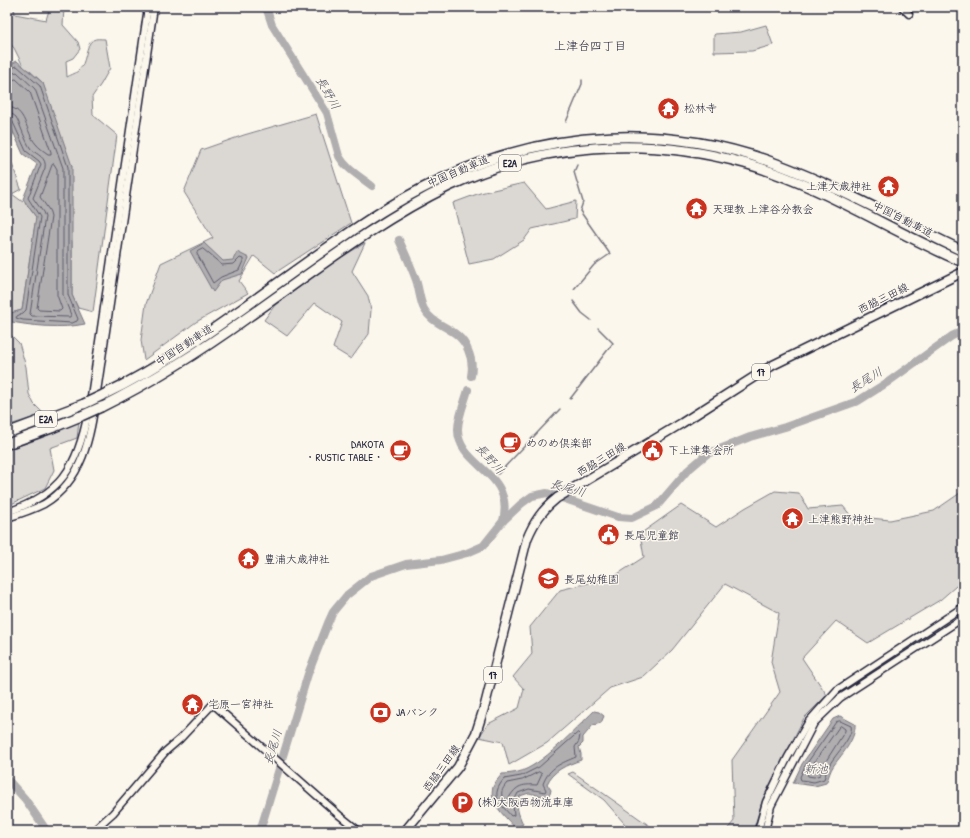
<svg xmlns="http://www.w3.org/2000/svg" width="970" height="838" font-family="'Patrick Hand','Klee One',sans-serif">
	<rect width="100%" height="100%" fill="#fbf7ec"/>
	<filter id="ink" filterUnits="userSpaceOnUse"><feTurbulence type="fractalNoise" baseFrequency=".025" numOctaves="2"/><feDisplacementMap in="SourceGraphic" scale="8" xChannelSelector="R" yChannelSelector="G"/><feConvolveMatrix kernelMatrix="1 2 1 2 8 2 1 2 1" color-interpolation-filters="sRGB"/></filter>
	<g filter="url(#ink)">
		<g fill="#dbd8d3" stroke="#7e7d87">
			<path d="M7 7H14L15 14 46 20 50 7H64L63 25 78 42 80 49 73 58 66 61 67 77C70 75 75 74 78 71 87 64 85 44 93 40 96 38 101 39 105 39L110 68 101 84 92 97 93 115 117 135 93 312 78 308 72 295V242L43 83 30 71 24 68 14 48 7 40Z"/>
			<polygon points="766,25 773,45 752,51 714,52 714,35 715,34 741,32"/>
			<polygon points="316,114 351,223 275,273 254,256 239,281 248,293 196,322 144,360 141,340 146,304 161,263 213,238 184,192 201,150 244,135"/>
			<polygon points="7,118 14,133 7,142"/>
			<polygon points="7,150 21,189 12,194 27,205 36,217 22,310 7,314"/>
			<polygon points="524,183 546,209 576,201 575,219 532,229 524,240 494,259 469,264 453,203 480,193"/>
			<polygon points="365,243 352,271 368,296 371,310 369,334 351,359 333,348 342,322 315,303 287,336 264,320 275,305 335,261"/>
			<polygon points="7,331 19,343 26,367 29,394 34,404 44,414 7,426"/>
			<polygon points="79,422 77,438 50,448 54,470 45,488 7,506 7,450 41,438"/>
			<polygon points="775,491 799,493 808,509 843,506 851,516 890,520 934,511 963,491 963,580 940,600 868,643 836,621 802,658 827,695 804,718 763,799 753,831 726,831 734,821 732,760 780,692 771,662 779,613 725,584 672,650 643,677 610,688 547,743 509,765 503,742 479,737 488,724 519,708 524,689 513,677 532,654 530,627 560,590 613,577 644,557 640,534 681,505 716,527 745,508"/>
			<polygon points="573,772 657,831 631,831 604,800 568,774"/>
		</g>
		<g fill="#b1aeb0" stroke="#787681">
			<path d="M17 61 43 83 72 166V295L85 324C62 329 30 326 7 321V314L22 310 36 217 23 199 37 164 23 154 7 118V66Z"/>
			<polygon points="204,243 223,261 233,260 237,252 249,258 242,274 222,280 213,292 190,251"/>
			<path d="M594 711 599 712 604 716 601 723 593 725 583 737V743L579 747 581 754V760C567 765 553 770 547 784L551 790 550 794 545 797 529 793 520 796C515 806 518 813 523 824L516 829C507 818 488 803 493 787 495 782 499 778 502 774 507 774 513 773 518 772 541 767 576 728 594 711Z"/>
			<path d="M840 716 855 724C856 739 843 753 834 765 830 770 829 777 826 783L815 786 793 783 802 764 833 719Z"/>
		</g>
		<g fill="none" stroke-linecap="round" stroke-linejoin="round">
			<g stroke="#5b5a6a" stroke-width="1">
				<polyline points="7,70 17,66 40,86 68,167 68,295 78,319 77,321 72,323 23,320 16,318 17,316 23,313 26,310 40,217 28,198 41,164 39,161 26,151 12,120 7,118"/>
				<path d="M7 75 17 72 35 89 63 168V295L71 315 70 317 32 316 30 314 45 217 43 212 33 198 45 168C47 157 37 155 31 149 25 141 21 126 16 117L12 114 7 113"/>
				<path d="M7 81 16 79 30 92 51 152V154H48C44 151 39 148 36 144 25 132 27 108 7 107"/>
				<polygon points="54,164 57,169 57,295 62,309 60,311 39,310 37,308 51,217 49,210 40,197 52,165"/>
				<polygon points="203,249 222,265 234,264 240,258 243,259 243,261 239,270 221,277 213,283 197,254 197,252"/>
				<path d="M840 721 851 726C854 736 835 755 830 764 827 768 826 774 824 779L814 782 801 780 800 777 805 766 836 722Z"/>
				<polygon points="841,726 845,729 845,731 826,761 820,775 814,777 808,776 807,774 810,768 839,727"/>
				<path d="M578 733 580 735 579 741 575 747 576 757C562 763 549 767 543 784L546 790 545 792 529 789 518 793 513 803 514 815 511 816C499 802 490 796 504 779L521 776 539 767Z"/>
				<path d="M539 772 542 774 537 785C520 784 516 786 507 801H505C499 794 502 789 507 783L522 780Z"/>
			</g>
			<g stroke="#787681" stroke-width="1.5">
				<polyline points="566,122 582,84 582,80"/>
				<polyline points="574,289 594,265 610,254 580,211 583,202 574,172 577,165"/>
				<polyline points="573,301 582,313 591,320"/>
				<polyline points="570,399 613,343 598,328"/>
				<polyline points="498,474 560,409"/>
			</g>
			<g stroke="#b1aeb0" stroke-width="8">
				<path d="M266 7 272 25 327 113 339 156C346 169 361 177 372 186"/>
				<path d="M399 240C405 253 411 266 416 280 419 288 420 302 424 309 434 328 458 326 468 350 472 359 473 366 471 376"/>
				<path d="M468 390C465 401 458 417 458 429 457 458 494 469 502 494 506 503 505 512 503 521"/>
				<polyline points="7,779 25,799 47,831"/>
				<polyline points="260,831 308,674 328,623 333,612 347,595 371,576 406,564 441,560 467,553 483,546 503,521 521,504 532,496 547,493 618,517 632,518 657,506 687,471 707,454 750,437 785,427 858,401 888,382 952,336 963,331"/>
			</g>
			<defs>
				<g id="tertiary">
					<polyline points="902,7 909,14"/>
					<polyline points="90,403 148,7"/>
					<path d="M7 512C61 495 78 466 88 412"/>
					<path d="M7 518C20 514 32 510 44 504 87 478 91 429 98 385L154 7"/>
					<polyline points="93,831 113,813 166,751 180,739 213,704 339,815 359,831"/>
					<polyline points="758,831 766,802 788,757 809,721 837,690 963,607"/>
					<polyline points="765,831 771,806 814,723 840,698 963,618"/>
					<polyline points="960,831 963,828"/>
				</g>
				<path id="primary" d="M405 831 458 767 476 733 485 705 527 539C534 522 542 510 557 498L682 423 773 365 963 272"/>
				<g id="motorway">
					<path d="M103 395C188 354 261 293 339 240 373 216 408 194 446 177 552 129 667 123 777 164 841 188 901 222 963 251"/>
					<path d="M101 407C153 381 201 351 248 317 314 271 377 221 449 186 542 142 646 136 744 163 822 185 890 231 963 262"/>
					<polyline points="7,433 84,404"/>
					<polyline points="7,444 54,427 81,416"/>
				</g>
			</defs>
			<use href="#tertiary" stroke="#22223b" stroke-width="9"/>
			<use href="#primary" stroke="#22223b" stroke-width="11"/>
			<use href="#motorway" stroke="#22223b" stroke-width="12"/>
			<use href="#tertiary" stroke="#fbf7ec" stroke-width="6"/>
			<use href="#primary" stroke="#fbf7ec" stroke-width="8"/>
			<use href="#motorway" stroke="#fbf7ec" stroke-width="9"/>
			<defs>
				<g id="motorway-bridge">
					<polyline points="84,404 103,395"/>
					<polyline points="81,416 101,407"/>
				</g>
			</defs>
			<use href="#motorway-bridge" stroke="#22223b" stroke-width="12" stroke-linecap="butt"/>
			<use href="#motorway-bridge" stroke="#fbf7ec" stroke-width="9"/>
		</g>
	</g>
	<defs>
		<symbol id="temple-disc" viewBox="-11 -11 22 22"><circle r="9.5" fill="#c8321e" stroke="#fbf7ec"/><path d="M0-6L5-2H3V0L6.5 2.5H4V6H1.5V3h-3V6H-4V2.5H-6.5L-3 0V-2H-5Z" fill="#fff"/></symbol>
		<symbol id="cafe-disc" viewBox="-11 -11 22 22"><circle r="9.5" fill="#c8321e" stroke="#fbf7ec"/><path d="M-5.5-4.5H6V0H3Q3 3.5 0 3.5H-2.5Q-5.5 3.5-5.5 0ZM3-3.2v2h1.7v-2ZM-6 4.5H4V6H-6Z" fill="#fff"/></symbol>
		<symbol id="civic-disc" viewBox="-11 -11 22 22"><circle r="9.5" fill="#c8321e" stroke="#fbf7ec"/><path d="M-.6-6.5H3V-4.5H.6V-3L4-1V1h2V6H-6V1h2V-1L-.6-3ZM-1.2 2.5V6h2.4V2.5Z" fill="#fff"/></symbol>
		<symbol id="school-disc" viewBox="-11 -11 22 22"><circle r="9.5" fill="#c8321e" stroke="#fbf7ec"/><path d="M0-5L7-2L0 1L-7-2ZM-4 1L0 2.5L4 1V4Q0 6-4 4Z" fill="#fff"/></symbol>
		<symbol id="bank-disc" viewBox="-11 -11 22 22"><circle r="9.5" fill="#c8321e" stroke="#fbf7ec"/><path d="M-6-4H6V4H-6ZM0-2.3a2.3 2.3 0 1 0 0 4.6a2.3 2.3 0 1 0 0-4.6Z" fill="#fff"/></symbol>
		<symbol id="parking-disc" viewBox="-11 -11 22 22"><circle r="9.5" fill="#c8321e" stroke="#fbf7ec"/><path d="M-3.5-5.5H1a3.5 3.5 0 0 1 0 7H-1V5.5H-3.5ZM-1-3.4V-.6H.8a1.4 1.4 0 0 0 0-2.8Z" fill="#fff"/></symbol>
	</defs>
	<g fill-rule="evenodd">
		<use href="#temple-disc" x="656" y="96" width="25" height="25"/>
		<use href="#temple-disc" x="876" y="174" width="25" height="25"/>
		<use href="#temple-disc" x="684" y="196" width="25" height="25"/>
		<use href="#cafe-disc" x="498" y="430" width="25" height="25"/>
		<use href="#cafe-disc" x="388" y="438" width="25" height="25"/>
		<use href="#civic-disc" x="640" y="438" width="25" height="25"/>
		<use href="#temple-disc" x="780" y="506" width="25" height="25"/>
		<use href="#civic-disc" x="596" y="522" width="25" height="25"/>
		<use href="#temple-disc" x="236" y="546" width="25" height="25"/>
		<use href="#school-disc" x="536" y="566" width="25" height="25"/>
		<use href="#temple-disc" x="180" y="692" width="25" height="25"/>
		<use href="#bank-disc" x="368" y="700" width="25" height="25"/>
		<use href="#parking-disc" x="450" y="790" width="25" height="25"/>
	</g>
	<g text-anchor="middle" stroke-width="3" stroke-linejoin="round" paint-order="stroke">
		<g fill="#fbf7ec" stroke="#636270" stroke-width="1">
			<rect x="499" y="155" width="22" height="16" rx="3"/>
			<rect x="752" y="364" width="18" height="16" rx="3"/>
			<rect x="35" y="411" width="22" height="16" rx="3"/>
			<rect x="484" y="667" width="18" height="16" rx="3"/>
		</g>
		<g font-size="10" font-weight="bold" fill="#22223b">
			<text x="510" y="167">E2A</text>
			<text x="761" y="376">17</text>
			<text x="46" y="423">E2A</text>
			<text x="493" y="679">17</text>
		</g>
		<g font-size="11" fill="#22223b" stroke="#fbf7ec" text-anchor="start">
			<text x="684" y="112">松林寺</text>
			<text x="872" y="190" text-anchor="end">上津大歳神社</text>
			<text x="712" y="213">天理教 上津谷分教会</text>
			<text x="526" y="447">めのめ倶楽部</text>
			<text x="384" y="448" text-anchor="end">DAKOTA<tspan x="384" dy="13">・RUSTIC TABLE・</tspan></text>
			<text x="668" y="454">下上津集会所</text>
			<text x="808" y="523">上津熊野神社</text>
			<text x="624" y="539">長尾児童館</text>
			<text x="264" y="563">豊浦大歳神社</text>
			<text x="564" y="583">長尾幼稚園</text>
			<text x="208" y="708">宅原一宮神社</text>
			<text x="396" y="716">JAバンク</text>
			<text x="478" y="806">(株)大阪西物流車庫</text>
		</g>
		<g font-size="11" fill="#22223b" stroke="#fbf7ec">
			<text transform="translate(458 171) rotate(-23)" y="4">中国自動車道</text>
			<text transform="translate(903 219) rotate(27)" y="4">中国自動車道</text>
			<text transform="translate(883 298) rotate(-26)" y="4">西脇三田線</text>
			<text transform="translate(184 345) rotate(-33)" y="4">中国自動車道</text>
			<text transform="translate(601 459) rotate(-31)" y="4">西脇三田線</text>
			<text transform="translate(441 768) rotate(-54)" y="4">西脇三田線</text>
		</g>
		<g font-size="12" fill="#22223b" stroke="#fbf7ec">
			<text x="590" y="50">上津台四丁目</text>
		</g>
		<g font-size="12" font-style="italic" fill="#545364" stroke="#fbf7ec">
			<text transform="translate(328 93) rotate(60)" y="4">長野川</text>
			<text transform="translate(866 380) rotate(-32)" y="4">長尾川</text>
			<text transform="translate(490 459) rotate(48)" y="4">長野川</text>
			<text transform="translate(568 488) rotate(16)" y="4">長尾川</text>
			<text transform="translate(273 747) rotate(-73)" y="4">長尾川</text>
			<text x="816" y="773">新池</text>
		</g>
	</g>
	<rect width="970" height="838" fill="none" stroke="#fbf7ec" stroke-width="24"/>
	<rect x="12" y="12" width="946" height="814" fill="none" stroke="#22223b" stroke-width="1.5" filter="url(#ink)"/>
</svg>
